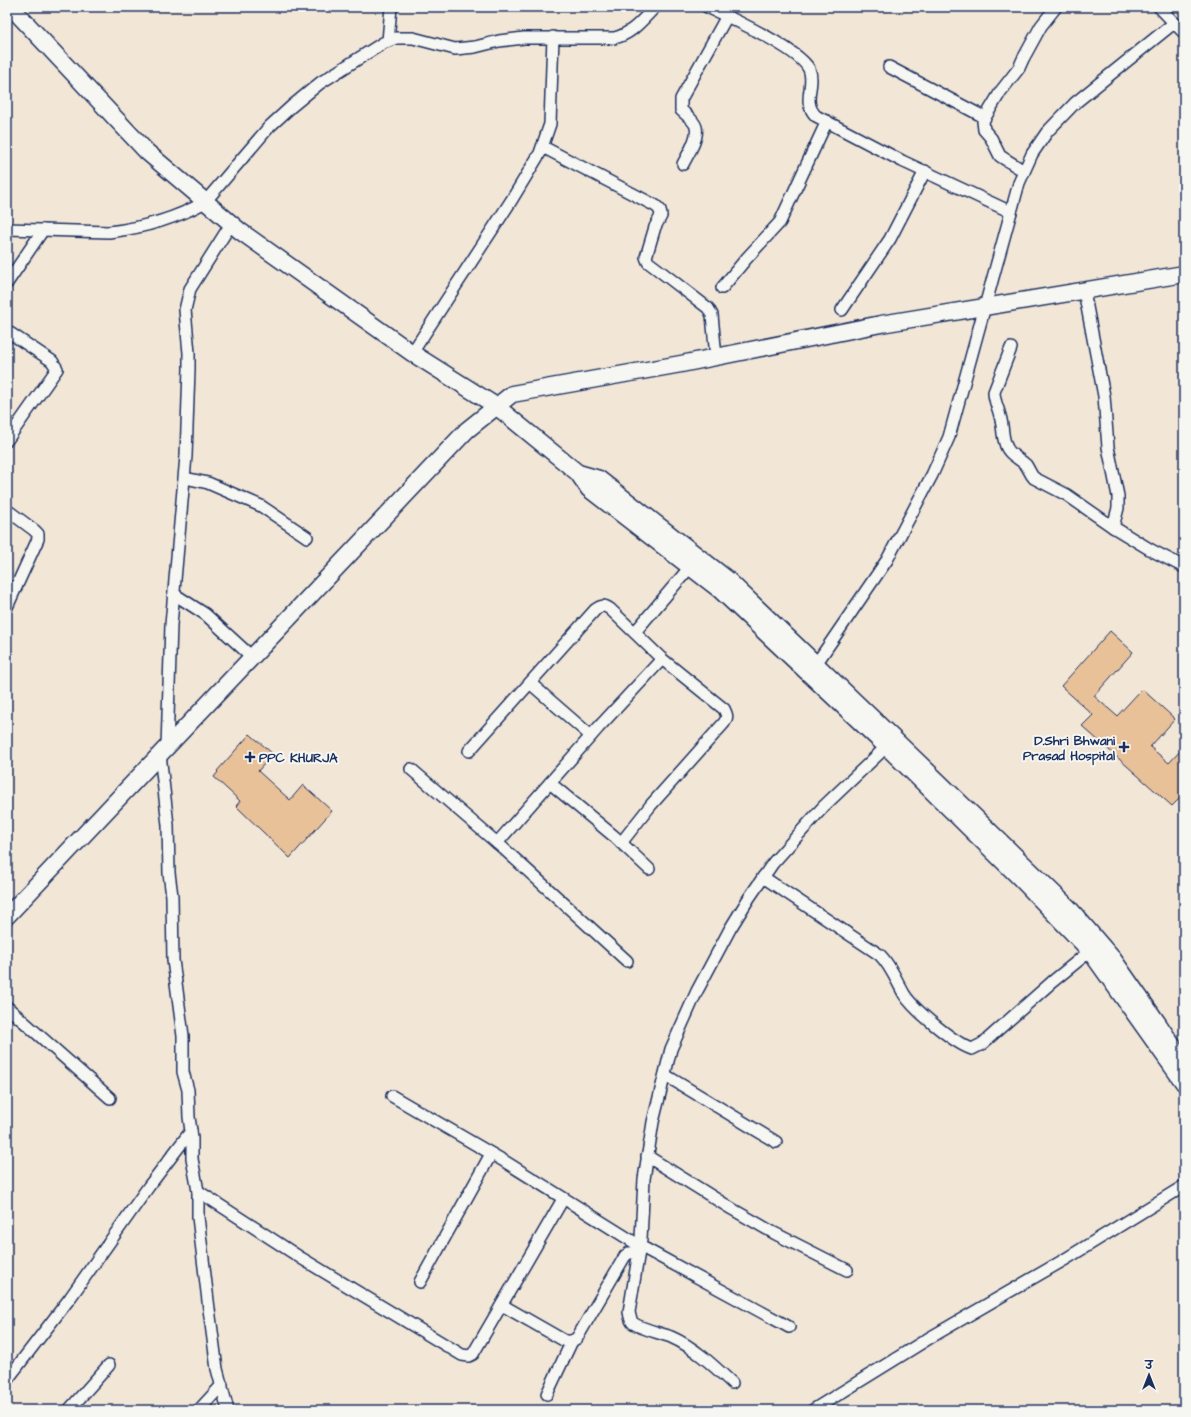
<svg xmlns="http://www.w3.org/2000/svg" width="1191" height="1417" font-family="'Architects Daughter','Playpen Sans Deva',sans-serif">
	<rect width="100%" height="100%" fill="#f2e6d7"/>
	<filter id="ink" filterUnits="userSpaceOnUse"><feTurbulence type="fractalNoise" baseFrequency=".025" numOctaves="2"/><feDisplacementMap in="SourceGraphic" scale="8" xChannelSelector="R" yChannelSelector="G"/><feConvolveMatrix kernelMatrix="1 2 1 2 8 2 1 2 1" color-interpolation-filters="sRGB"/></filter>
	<g filter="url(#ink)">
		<g fill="#e9c199" stroke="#1b2f5e">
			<polygon points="1110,631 1133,652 1094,696 1117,716 1142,689 1175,719 1150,747 1169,763 1184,747 1184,794 1172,806 1082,726 1093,715 1061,686"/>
			<polygon points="250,734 273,754 258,771 290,800 303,785 332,811 290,858 236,806 240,801 214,777 218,772 217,771"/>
		</g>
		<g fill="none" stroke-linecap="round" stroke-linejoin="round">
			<defs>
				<g id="street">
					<path d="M707 7C729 17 799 49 809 69 816 85 801 101 816 116L902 161 1011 212"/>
					<polyline points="1159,7 1184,33"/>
					<polyline points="388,41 391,7"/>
					<polyline points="889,67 984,117"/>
					<polyline points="543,147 656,206 660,210 661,216 655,227 646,257 648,262 656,268 708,308 712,315 716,357"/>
					<path d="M683 164C688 154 699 138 696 127 694 120 686 115 681 110V99L727 16"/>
					<polyline points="1024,171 1000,156 991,138 984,130 983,121 1001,91 1019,68 1023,59 1041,26 1056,7"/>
					<path d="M7 229 109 232C141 228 177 218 205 202L269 127 292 106 320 83 383 43 396 38H413L455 49 475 47 499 41 524 38H614C632 34 642 20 655 7"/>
					<polyline points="7,283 43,230"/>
					<polyline points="722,288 746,259 780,222 827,121"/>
					<polyline points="1084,291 1104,396 1108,447 1118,496 1118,508 1113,527"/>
					<polyline points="842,310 890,239 925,171"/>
					<polyline points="7,331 52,361 57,369 7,440"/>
					<path d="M1011 348 994 392C994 401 998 407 1000 416 1003 425 1002 434 1005 443 1008 455 1018 457 1026 465 1029 469 1030 474 1034 478L1067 495 1113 527 1151 550 1184 567"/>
					<polyline points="412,353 511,201 540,153 550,124 553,37"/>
					<polyline points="185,478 208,483 261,506 307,537"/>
					<polyline points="7,510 34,530 38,534 38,539 7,607"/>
					<polyline points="174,594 205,614 252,657"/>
					<polyline points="635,632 690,567"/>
					<polyline points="816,664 887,560 932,475 949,437 1019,183 1032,154 1047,132 1075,103 1174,23"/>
					<polyline points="530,683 591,736"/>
					<polyline points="167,747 171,625 186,456 189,369 189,353 185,310 190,289 231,224"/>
					<path d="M469 751 595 610C601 605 604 605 610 609L662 659 724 709C727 715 728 717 724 723L651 805 621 843"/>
					<polyline points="160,754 168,825 169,873 172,896 173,960 183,1036 183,1072 188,1090 189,1117 192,1138 192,1159 198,1191 198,1217 209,1309 217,1369 228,1410"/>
					<polyline points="411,769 504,849 627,961"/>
					<polyline points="550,783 615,837 649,869"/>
					<polyline points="497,843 598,728 662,659"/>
					<path d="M763 877 880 955C891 966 896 980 904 994 914 1010 954 1043 972 1049L982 1044 1052 982 1090 951"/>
					<polyline points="7,1007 110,1098"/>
					<polyline points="665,1075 776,1142"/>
					<polyline points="392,1096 504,1161 640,1246 789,1327"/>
					<polyline points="647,1156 732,1209 774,1233 847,1270"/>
					<polyline points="198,1191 301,1258 462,1355 469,1356 473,1354 563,1199"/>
					<polyline points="420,1282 491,1154"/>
					<polyline points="502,1305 565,1341 572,1341 577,1338 625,1256 629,1253 639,1252"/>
					<polyline points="7,1380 70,1298 149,1186 191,1131"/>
					<path d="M732 1383C714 1366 694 1347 671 1337 661 1333 641 1329 633 1323 630 1320 630 1316 629 1312L641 1239 644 1179 653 1122 671 1049 697 991 730 929 749 898 773 863 824 806 886 747"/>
					<polyline points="547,1394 572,1341"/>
					<polyline points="69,1410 109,1365"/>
					<polyline points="199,1410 222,1385"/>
					<polyline points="813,1410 931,1337 1064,1260 1184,1186"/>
				</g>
				<g id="secondary">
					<polyline points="11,7 147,152 240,231 412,353 496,406 578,473 589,489 720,590 891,751 1018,876 1090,951 1184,1083"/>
					<polyline points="578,473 599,479 727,579 916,760 1069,908 1113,959 1157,1022 1184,1063"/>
					<polyline points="7,916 467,430 512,394 681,364 881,324 1184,274"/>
				</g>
			</defs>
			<use href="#street" stroke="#1b2f5e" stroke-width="14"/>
			<use href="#secondary" stroke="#1b2f5e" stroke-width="19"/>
			<use href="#street" stroke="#f6f6f2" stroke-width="11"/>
			<use href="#secondary" stroke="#f6f6f2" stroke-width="16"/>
		</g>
	</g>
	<g fill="#1b2f5e" stroke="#f6f6f2" stroke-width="1.5">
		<path d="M1122 741h4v4h4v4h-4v4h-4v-4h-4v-4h4z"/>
		<path d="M248 751h4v4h4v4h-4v4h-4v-4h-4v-4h4z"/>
	</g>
	<g text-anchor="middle" stroke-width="4" stroke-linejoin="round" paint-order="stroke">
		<g font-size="13" font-weight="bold" fill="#1b2f5e" stroke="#f6f6f2" text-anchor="end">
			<text x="1115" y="745">D.Shri Bhwani<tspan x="1115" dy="15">Prasad Hospital</tspan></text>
			<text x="259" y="762" text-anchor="start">PPC KHURJA</text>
		</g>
	</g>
	<rect width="1191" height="1417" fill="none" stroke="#f6f6f2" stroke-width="24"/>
	<rect x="12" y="12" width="1167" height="1393" fill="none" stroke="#1b2f5e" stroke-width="1.5" filter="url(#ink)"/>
	<g transform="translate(1149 1375)" stroke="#f6f6f2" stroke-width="3" paint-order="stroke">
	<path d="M0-3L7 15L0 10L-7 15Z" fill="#1b2f5e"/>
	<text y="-6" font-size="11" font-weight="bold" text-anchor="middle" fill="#1b2f5e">उ</text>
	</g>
</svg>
